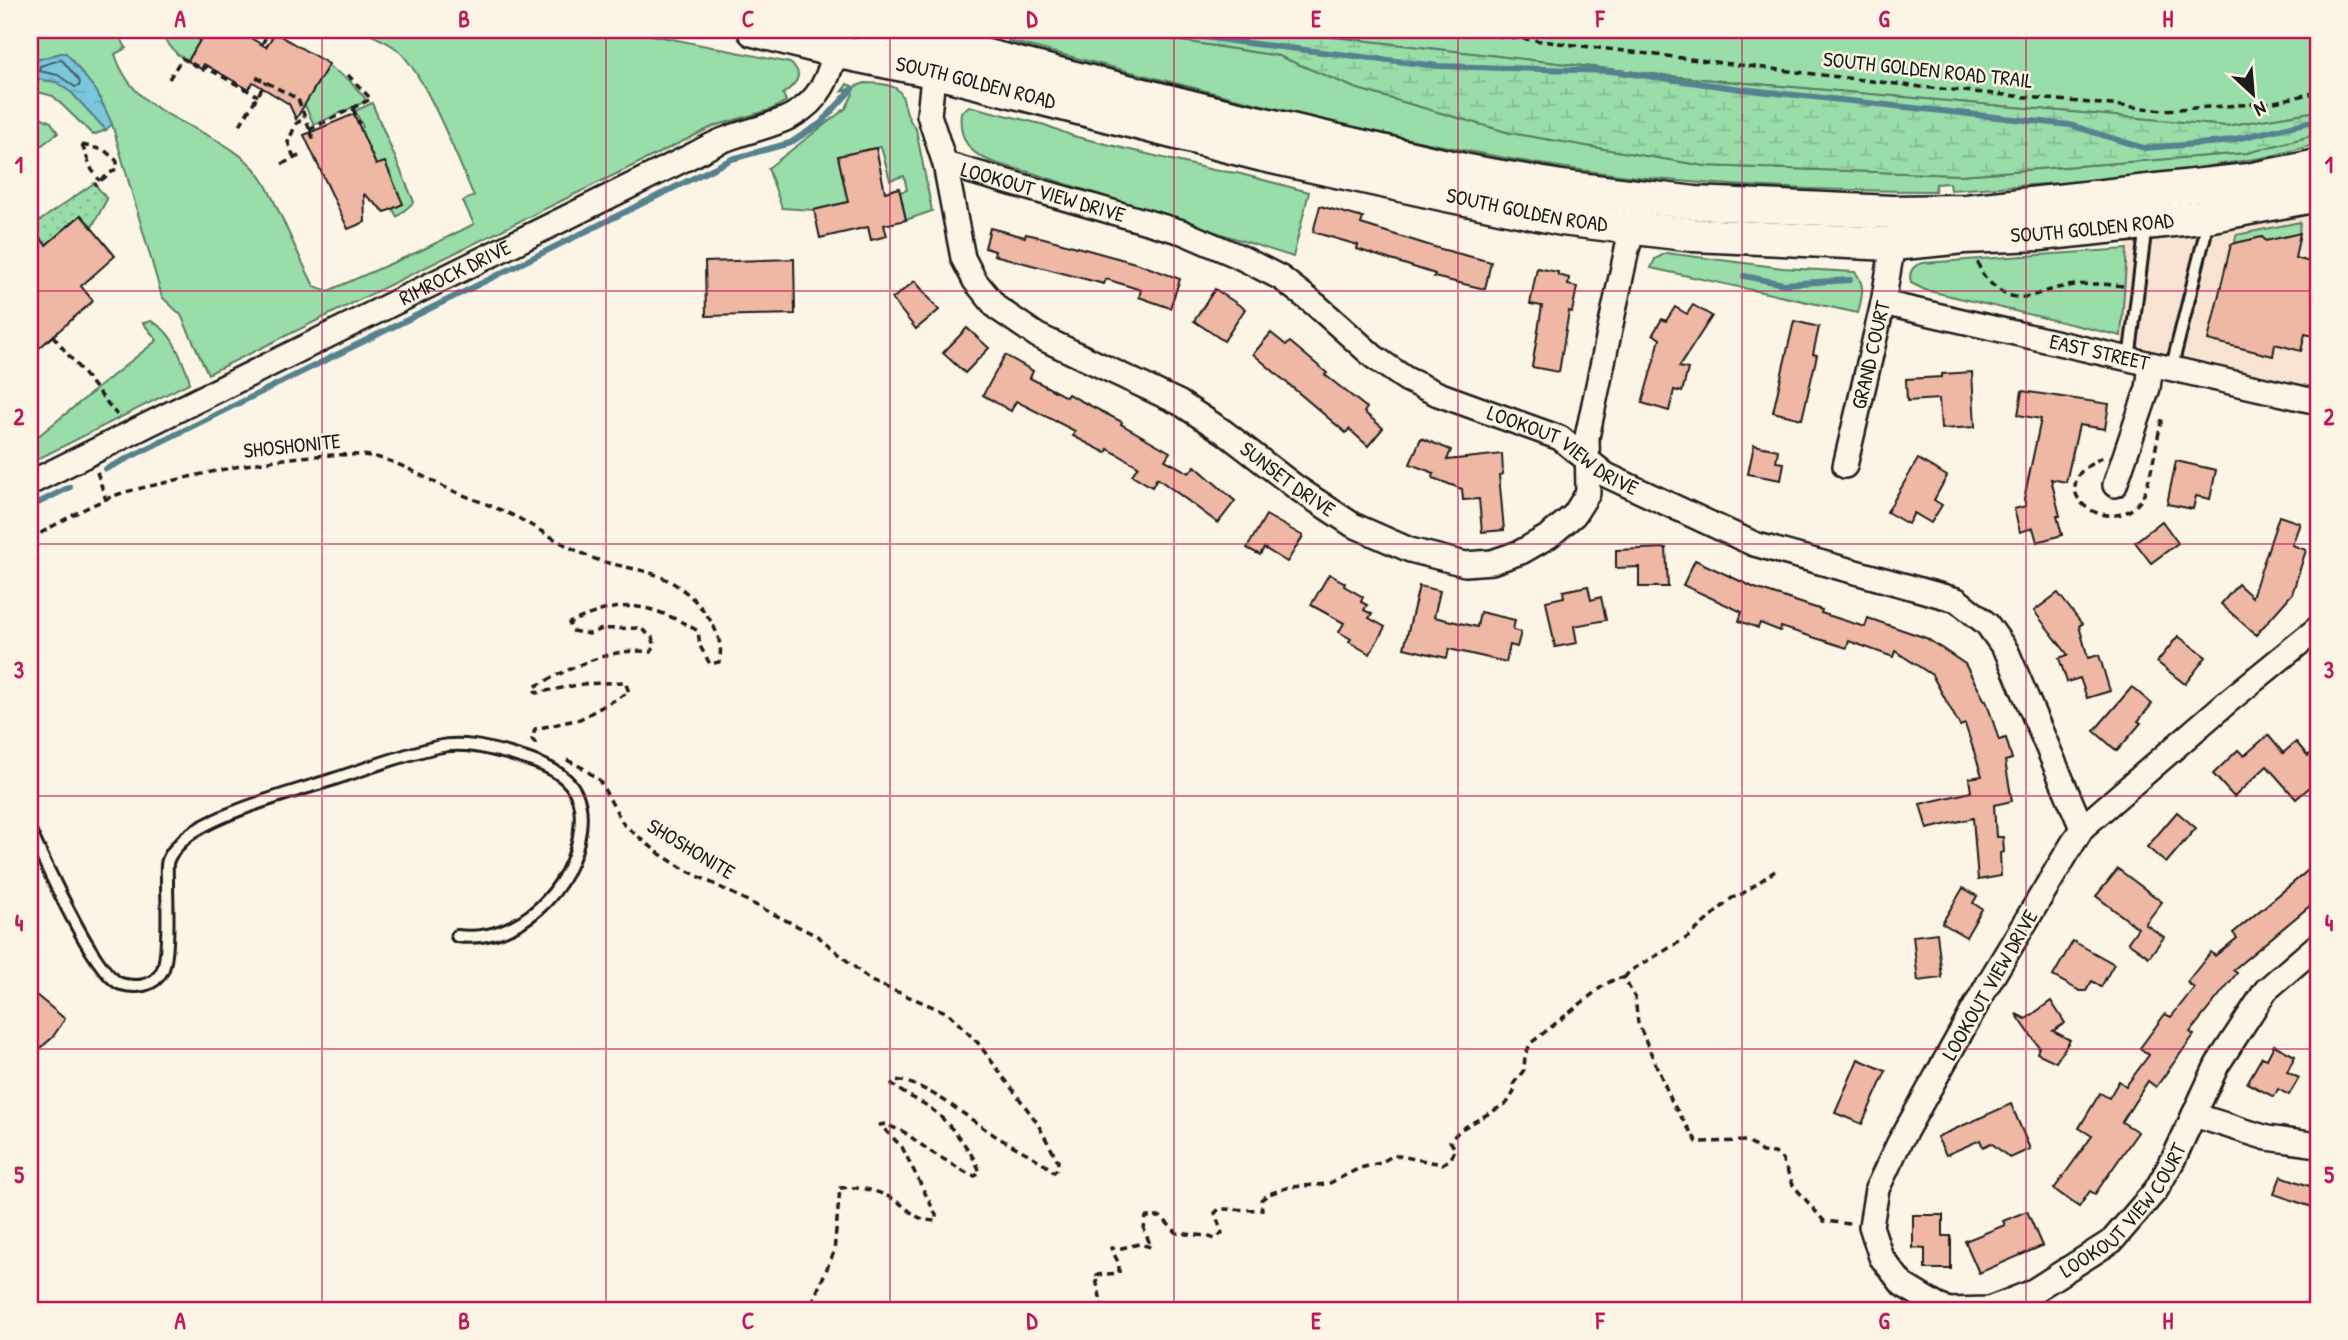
<svg xmlns="http://www.w3.org/2000/svg" width="2348" height="1340" font-family="'Patrick Hand',sans-serif">
	<defs>
		<pattern id="wetland-marsh" width="20" height="14" patternUnits="userSpaceOnUse" patternTransform="scale(1.75)"><rect width="20" height="14" fill="#99dda8"/><path d="M1 5h8M5 5V1M11 12h8M15 12V8" fill="none" stroke="#83bd90"/></pattern>
		<pattern id="park-dots" width="8" height="8" patternUnits="userSpaceOnUse" patternTransform="scale(1.75)"><rect width="8" height="8" fill="#99dda8"/><path d="M2 2h.1M6 6h.1" fill="none" stroke="#83bd90" stroke-width="1.8" stroke-linecap="round"/></pattern>
		<pattern id="water-ripples" width="26" height="14" patternUnits="userSpaceOnUse" patternTransform="scale(1.75)"><rect width="26" height="14" fill="#7cc6dc"/><path d="M2 4q2-2 4 0t4 0M15 11q2-2 4 0t4 0" fill="none" stroke="#6baabc"/></pattern>
	</defs>
	<rect width="100%" height="100%" fill="#fcf5e5"/>
	<filter id="ink" filterUnits="userSpaceOnUse"><feTurbulence type="fractalNoise" baseFrequency=".0143" numOctaves="2"/><feDisplacementMap in="SourceGraphic" scale="14" xChannelSelector="R" yChannelSelector="G"/><feConvolveMatrix kernelMatrix="1 2 1 2 8 2 1 2 1" color-interpolation-filters="sRGB"/></filter>
	<g filter="url(#ink)">
		<polygon fill="#f8e3d2" points="2318,211 2318,388 2121,342 2127,241 2223,228"/>
		<g fill="#99dda8" stroke="#5a7c62" stroke-width="2">
			<path d="M43 30H117L126 48 115 54C137 123 209 121 253 167 266 181 273 200 282 218 292 241 303 264 314 286L328 291 422 250 474 224 463 201 474 196C458 161 423 67 394 47 384 40 371 35 360 30H628L790 63C806 74 795 85 783 94L786 101 770 110 714 126 208 374 181 315 162 297 112 124 97 92 66 53H61L30 62V36Z"/>
			<polygon points="163,30 206,30 188,61 177,54 163,38"/>
			<path d="M960 30H1111L1279 56 1355 88 1510 133 1705 166 1960 175 2247 153 2318 134V144L2267 157 2191 169 2078 182 1950 190 1949 183 1936 184 1935 191C1801 191 1667 185 1534 163 1357 133 1183 84 1008 41L1009 37 996 35 995 38Z"/>
			<polygon points="1273,30 2318,30 2318,111 2226,126 1669,76"/>
			<polygon points="328,66 349,80 365,98 364,102 314,125 301,97 307,100"/>
			<polygon points="30,78 56,82 72,93 106,130 93,135 53,96 30,90"/>
			<path d="M865 83C918 83 894 103 916 129L932 211 906 220 900 192 907 190 904 176 890 180 881 147 838 156 848 202 814 210 782 208 768 168 846 108 853 94 850 89 842 91 847 84 854 87Z"/>
			<polygon points="372,103 414,202 397,217 393,209 402,204 376,165 360,129 363,127 355,111"/>
			<path d="M969 106 1045 125 1073 136 1213 170 1237 173 1309 192 1293 257 1029 172C993 163 956 158 961 112Z"/>
			<polygon points="32,113 51,122 58,133 30,154 30,114"/>
			<polygon points="2300,222 2299,234 2266,241 2262,237 2235,243 2236,235"/>
			<path d="M2127 249 2121 336 1925 290 1911 283C1908 272 1913 265 1923 263Z"/>
			<path d="M1666 253 1783 268 1855 272C1866 285 1862 297 1858 313L1651 268 1655 259Z"/>
			<path d="M151 321C173 331 180 356 189 378V383L30 463V445L37 437 157 340 143 323Z"/>
		</g>
		<polygon fill="url(#wetland-marsh)" stroke="#5a7c62" stroke-width="2" points="1111,30 1273,30 1669,76 2226,126 2318,111 2318,134 2247,153 1960,175 1705,166 1510,133 1355,88 1279,56"/>
		<polygon fill="url(#park-dots)" stroke="#5a7c62" stroke-width="2" points="94,183 107,199 92,227 81,215 46,245 31,227"/>
		<polygon fill="url(#water-ripples)" stroke="#56828f" stroke-width="2" points="61,53 66,53 97,92 112,124 106,130 72,93 56,82 30,78 30,62"/>
		<g fill="none" stroke-linecap="round" stroke-linejoin="round">
			<polygon stroke="#426069" stroke-width="2" points="60,60 63,61 80,82 79,86 75,87 58,75 39,71 40,66"/>
			<g stroke="#56828f" stroke-width="6">
				<polyline points="1156,30 1239,42 1438,66 1611,71 1741,89 2070,125 2144,148 2223,142 2318,120"/>
				<polyline points="1744,276 1784,284 1850,280"/>
				<polyline points="106,469 732,159 790,143 821,123 852,89"/>
				<polyline points="30,507 70,487"/>
			</g>
		</g>
		<g fill="#efb8a5" stroke="#1c1c1c" stroke-width="2">
			<polygon points="206,30 237,30 266,47 275,33 329,64 296,119 289,104 253,82 248,89 204,64 201,69 188,61"/>
			<polygon points="354,114 376,165 385,162 403,204 385,212 364,194 365,222 348,229 304,135"/>
			<polygon points="876,148 885,192 899,188 906,220 884,225 887,236 871,240 868,227 820,238 814,210 848,202 838,156"/>
			<polygon points="1320,206 1363,218 1361,224 1441,249 1491,262 1485,289 1434,277 1435,274 1357,249 1358,245 1313,232"/>
			<polygon points="81,215 115,256 81,286 93,301 30,356 30,226 46,245"/>
			<polygon points="990,228 1025,237 1026,234 1044,238 1139,264 1180,279 1170,308 1139,297 1141,290 1106,279 1104,284 994,255 995,251 985,248"/>
			<polygon points="2300,233 2295,258 2318,264 2318,337 2305,334 2301,351 2275,344 2273,356 2208,340 2231,244 2262,237 2266,241"/>
			<polygon points="794,259 795,314 706,316 705,262"/>
			<polygon points="1537,268 1558,272 1558,275 1569,278 1568,285 1577,287 1572,312 1569,311 1559,372 1532,367 1542,306 1530,304"/>
			<polygon points="915,281 939,310 916,329 892,299"/>
			<polygon points="1215,289 1245,309 1224,341 1194,321"/>
			<polygon points="1693,305 1712,316 1679,367 1688,369 1682,392 1674,390 1669,411 1642,403 1660,339 1653,334 1662,319 1666,321 1675,307 1687,314"/>
			<polygon points="1794,321 1819,327 1813,354 1817,355 1802,419 1773,412"/>
			<polygon points="967,328 989,348 965,373 943,353"/>
			<polygon points="1271,333 1286,345 1290,342 1327,373 1325,375 1367,408 1364,412 1383,428 1368,446 1349,429 1346,433 1253,354"/>
			<polygon points="1005,355 1033,371 1030,378 1066,397 1068,394 1122,422 1121,424 1170,452 1165,460 1189,473 1195,466 1235,501 1218,523 1157,478 1152,487 1132,475 1138,466 1108,449 1106,453 1073,436 1075,431 1016,401 1011,411 983,395"/>
			<polygon points="1972,372 1975,427 1941,429 1939,399 1907,401 1906,379 1942,377 1942,374"/>
			<polygon points="2022,391 2109,404 2105,429 2079,425 2066,482 2051,479 2060,516 2057,516 2062,535 2037,542 2033,528 2020,532 2014,509 2026,506 2024,499 2041,419 2018,415"/>
			<polygon points="1421,438 1451,450 1447,460 1502,454 1503,474 1499,475 1504,530 1482,532 1479,499 1463,500 1462,489 1433,478 1434,473 1410,464"/>
			<polygon points="1754,445 1778,450 1776,462 1784,463 1781,480 1748,474"/>
			<polygon points="1918,459 1947,476 1934,500 1942,505 1931,523 1914,513 1908,524 1887,512"/>
			<polygon points="2176,461 2216,470 2210,499 2196,496 2193,509 2167,504"/>
			<polygon points="1266,515 1303,536 1287,562 1264,548 1260,555 1247,548"/>
			<polygon points="2279,516 2300,523 2292,545 2306,550 2292,594 2256,635 2221,604 2238,584 2252,597"/>
			<polygon points="2162,521 2178,543 2151,563 2135,542"/>
			<polygon points="1666,548 1668,587 1639,587 1639,567 1616,568 1616,550"/>
			<polygon points="1695,560 1755,588 1822,610 1821,613 1865,627 1868,618 1926,638 1965,664 1985,701 1986,700 1999,740 2006,738 2012,759 2005,761 2012,801 1994,805 1996,837 2003,837 2004,852 2000,853 2001,876 1978,880 1973,818 1927,829 1920,804 1971,792 1969,778 1982,776 1965,724 1960,726 1932,675 1895,651 1893,657 1849,641 1847,648 1781,627 1780,631 1760,623 1758,628 1739,621 1742,612 1683,585"/>
			<polygon points="1329,574 1345,583 1344,586 1363,597 1361,602 1367,605 1364,610 1372,614 1369,618 1385,627 1370,654 1349,642 1351,639 1339,632 1344,623 1311,605"/>
			<polygon points="1419,586 1440,591 1434,617 1477,627 1480,612 1515,620 1513,630 1521,632 1517,647 1510,645 1506,662 1449,649 1447,658 1404,648"/>
			<polygon points="1588,586 1591,600 1601,597 1606,620 1574,626 1577,643 1555,647 1546,601 1564,597 1563,591"/>
			<polygon points="2058,593 2082,624 2079,626 2088,658 2099,655 2110,691 2087,698 2080,678 2067,682 2059,658 2068,655 2034,611"/>
			<polygon points="2178,636 2206,657 2185,684 2157,662"/>
			<polygon points="2132,687 2152,704 2138,721 2141,723 2117,751 2094,731"/>
			<polygon points="2268,735 2283,753 2296,742 2308,756 2318,746 2318,780 2296,799 2267,766 2234,797 2213,774 2238,750 2244,756"/>
			<polygon points="2177,812 2196,828 2166,863 2147,847"/>
			<polygon points="2318,862 2318,899 2233,970 2237,973 2190,1032 2194,1035 2156,1087 2148,1081 2122,1122 2138,1132 2095,1194 2090,1191 2079,1207 2054,1189 2092,1136 2079,1128 2100,1093 2109,1098 2119,1081 2126,1086 2149,1055 2140,1048 2165,1014 2171,1017 2194,988 2187,982 2211,952 2215,956 2237,938 2233,933"/>
			<polygon points="2118,869 2162,902 2145,924 2164,937 2149,957 2128,942 2138,928 2096,896"/>
			<polygon points="1963,888 1977,896 1973,903 1982,909 1966,937 1942,923"/>
			<polygon points="1937,933 1942,978 1918,981 1913,936"/>
			<polygon points="2073,941 2114,964 2101,987 2092,981 2086,991 2080,991 2053,976"/>
			<polygon points="30,990 65,1019 52,1038 38,1050 30,1040"/>
			<polygon points="2051,1001 2065,1023 2053,1031 2070,1040 2056,1062 2037,1053 2039,1047 2016,1014 2026,1019"/>
			<polygon points="2274,1045 2295,1056 2287,1072 2299,1078 2289,1095 2278,1089 2274,1097 2247,1083 2262,1057 2267,1059"/>
			<polygon points="1858,1059 1886,1071 1862,1124 1835,1113"/>
			<polygon points="2011,1104 2030,1149 2010,1158 1991,1143 1983,1147 1980,1140 1946,1155 1937,1137"/>
			<polygon points="2281,1176 2318,1189 2318,1209 2274,1194"/>
			<polygon points="2027,1211 2042,1246 1979,1273 1965,1241 2005,1225 2003,1221"/>
			<polygon points="1913,1215 1943,1215 1943,1236 1951,1236 1951,1269 1925,1269 1925,1249 1913,1248"/>
		</g>
		<g fill="none" stroke-linecap="round" stroke-linejoin="round">
			<defs>
				<g id="service">
					<polyline points="2129,360 2144,241 2143,226"/>
					<polyline points="2171,370 2205,235 2203,220"/>
					<path d="M30 831C44 860 95 976 121 984 136 988 154 987 162 971 170 956 167 900 167 881 167 875 166 865 168 860 170 854 179 844 184 839 212 814 293 792 331 780 366 769 401 755 437 747 462 741 487 748 510 754 530 760 557 767 571 785 581 799 582 813 580 830 573 889 519 944 457 936"/>
				</g>
				<g id="minor">
					<path id="s1" d="M935 58 929 115 945 164 963 258 975 281 997 308 1038 336 1180 403 1224 432 1297 488 1353 525 1410 550 1465 564 1492 562 1521 552 1549 536 1574 515 1588 493 1587 437 1627 249 1634 228"/>
					<path id="s2" d="M945 164 1182 232 1238 256 1281 278 1316 305 1374 357 1406 379 1438 394 1560 438 1606 475 1754 544 1957 600 1987 624 2007 652 2082 828"/>
					<path id="s3" d="M1883 303 2318 402"/>
					<path id="s4" d="M1845 466 1883 303 1893 244"/>
					<path id="s5" d="M30 483 695 154C706 148 717 142 729 138 763 125 801 123 822 87 832 70 835 49 839 30"/>
					<polyline points="2115,485 2148,388 2151,365"/>
					<path id="s6" d="M2318 628 2226 703 2082 828 1988 984 1899 1143 1877 1189 1871 1226 1881 1257 1903 1285 1938 1306 1949 1310 1989 1309 2030 1293 2112 1241 2156 1190 2173 1160 2217 1065 2266 990 2318 945"/>
					<polyline points="2194,1115 2267,1138 2318,1145"/>
				</g>
				<g id="secondary">
					<path id="s7" d="M754 30 835 51 933 71 1263 155 1442 194 1562 219 1693 235 1893 244 1964 237 2040 234 2202 217 2318 195"/>
					<polyline points="870,30 938,44 1212,112 1473,172 1561,187 1695,203 1892,212 1966,211 2248,180 2318,166"/>
				</g>
			</defs>
			<use href="#service" stroke="#1c1c1c" stroke-width="16"/>
			<use href="#minor" stroke="#1c1c1c" stroke-width="28"/>
			<use href="#secondary" stroke="#1c1c1c" stroke-width="37"/>
			<g stroke="#1c1c1c" stroke-width="3.5" stroke-dasharray="7 5" stroke-linecap="butt">
				<polyline points="1451,30 1921,87 2164,110 2270,103 2318,92"/>
				<polyline points="262,44 270,30"/>
				<polyline points="256,77 298,99 314,141"/>
				<polyline points="169,79 182,58 203,70 205,67 258,96"/>
				<polyline points="353,109 359,122 358,123"/>
				<polyline points="240,125 266,82"/>
				<polyline points="309,130 371,99 348,75"/>
				<polyline points="82,145 104,150 117,161 117,168 95,185"/>
				<polyline points="82,145 92,170 100,181"/>
				<polyline points="294,158 288,142 296,124 305,117"/>
				<polyline points="282,164 303,154"/>
				<path d="M1978 262C1980 277 2000 295 2016 297 2029 299 2041 292 2053 289 2076 283 2100 283 2123 286"/>
				<polyline points="53,336 117,415"/>
				<path d="M2102 457C2095 462 2085 467 2080 473 2056 507 2125 537 2144 494 2152 475 2157 437 2163 415"/>
				<polyline points="97,472 106,500"/>
				<path d="M30 539C59 523 88 505 119 494 138 488 157 485 176 480 236 466 296 453 359 455 389 456 416 473 442 486 468 498 495 506 520 519 543 532 565 546 590 557 619 569 652 567 679 587 700 602 727 634 719 662L710 664 700 646 698 631C646 601 623 599 569 623L572 631 589 634 602 629 640 628 652 637 655 646 651 652C611 646 569 669 534 687L536 693 583 684 625 682 629 692 580 719 535 729 532 739 538 747"/>
				<path d="M567 760 583 768 599 780 624 825 660 854 684 869 819 937 871 981 948 1013 978 1043 1036 1121 1058 1161 1057 1169 1054 1172C1037 1157 1018 1149 999 1138 969 1120 929 1083 895 1080L892 1084C903 1095 918 1099 930 1108 946 1119 975 1154 980 1173L975 1176 969 1174 931 1152 904 1132 885 1124 880 1125 902 1147 936 1215V1221C915 1220 914 1213 898 1202 881 1191 860 1186 840 1188L834 1252 809 1310"/>
				<polyline points="1624,978 1630,971 1688,937 1732,898 1742,894 1775,871"/>
				<polyline points="1103,1310 1095,1275 1119,1273 1119,1264 1111,1248 1122,1248 1139,1244 1151,1247 1144,1229 1146,1217 1161,1217 1177,1233 1207,1236 1215,1239 1222,1233 1215,1213 1219,1209 1262,1210 1261,1200 1269,1194 1289,1187 1328,1184 1360,1168 1380,1163 1394,1155 1442,1164 1451,1159 1455,1149 1450,1141 1460,1130 1507,1103 1514,1092 1514,1083 1524,1070 1525,1055 1531,1043 1604,985 1617,978 1624,978 1635,998 1638,1023 1673,1104 1697,1142 1747,1141 1762,1152 1775,1153 1782,1159 1793,1185 1824,1221 1850,1224"/>
			</g>
			<use href="#service" stroke="#fcf5e5" stroke-width="10"/>
			<use href="#minor" stroke="#fcf5e5" stroke-width="23"/>
			<use href="#secondary" stroke="#fcf5e5" stroke-width="32"/>
		</g>
	</g>
	<path fill="none" stroke="#c2185b" stroke-width="2" stroke-opacity="0.55" d="M322 30V1310M606 30V1310M890 30V1310M1174 30V1310M1458 30V1310M1742 30V1310M2026 30V1310M30 291H2318M30 544H2318M30 796H2318M30 1049H2318"/>
	<g text-anchor="middle" stroke-width="5" stroke-linejoin="round" paint-order="stroke">
		<g font-size="21" fill="#1c1c1c" stroke="#fcf5e5">
			<text transform="translate(1928 70) rotate(6)" y="7">SOUTH GOLDEN ROAD TRAIL</text>
			<text dy="7" stroke="none"><textPath href="#s7" startOffset="228">SOUTH GOLDEN ROAD</textPath></text>
			<text dy="7" stroke="none"><textPath href="#s2" startOffset="102">LOOKOUT VIEW DRIVE</textPath></text>
			<text dy="7" stroke="none"><textPath href="#s7" startOffset="794">SOUTH GOLDEN ROAD</textPath></text>
			<text dy="7" stroke="none"><textPath href="#s7" startOffset="1362">SOUTH GOLDEN ROAD</textPath></text>
			<text dy="7" stroke="none"><textPath href="#s5" startOffset="474">RIMROCK DRIVE</textPath></text>
			<text dy="7" stroke="none"><textPath href="#s3" startOffset="222">EAST STREET</textPath></text>
			<text dy="7" stroke="none"><textPath href="#s4" startOffset="114">GRAND COURT</textPath></text>
			<text transform="translate(292 446) rotate(-6)" y="7">SHOSHONITE</text>
			<text dy="7" stroke="none"><textPath href="#s2" startOffset="690">LOOKOUT VIEW DRIVE</textPath></text>
			<text dy="7" stroke="none"><textPath href="#s1" startOffset="604">SUNSET DRIVE</textPath></text>
			<text transform="translate(691 849) rotate(31)" y="7">SHOSHONITE</text>
			<text transform="translate(1990 985) rotate(-60)" y="7">LOOKOUT VIEW DRIVE</text>
			<text dy="7" stroke="none"><textPath href="#s6" startOffset="1094">LOOKOUT VIEW COURT</textPath></text>
		</g>
	</g>
	<rect width="2348" height="1340" fill="none" stroke="#fcf5e5" stroke-width="77"/>
	<g transform="translate(2253 94) rotate(154)" stroke="#fcf5e5" stroke-width="5" paint-order="stroke">
	<path d="M0-5L12 26L0 18L-12 26Z" fill="#1c1c1c"/>
	<text y="-10" font-size="19" font-weight="bold" text-anchor="middle" fill="#1c1c1c">N</text>
	</g>
	<rect x="38" y="38" width="2272" height="1264" fill="none" stroke="#c2185b" stroke-width="2.5"/>
	<g font-size="23" text-anchor="middle" font-weight="bold" fill="#c2185b">
		<text x="180" y="27">A</text>
		<text x="464" y="27">B</text>
		<text x="748" y="27">C</text>
		<text x="1032" y="27">D</text>
		<text x="1316" y="27">E</text>
		<text x="1600" y="27">F</text>
		<text x="1884" y="27">G</text>
		<text x="2168" y="27">H</text>
		<text x="19" y="173">1</text>
		<text x="2329" y="173">1</text>
		<text x="19" y="425">2</text>
		<text x="2329" y="425">2</text>
		<text x="19" y="678">3</text>
		<text x="2329" y="678">3</text>
		<text x="19" y="931">4</text>
		<text x="2329" y="931">4</text>
		<text x="19" y="1183">5</text>
		<text x="2329" y="1183">5</text>
		<text x="180" y="1329">A</text>
		<text x="464" y="1329">B</text>
		<text x="748" y="1329">C</text>
		<text x="1032" y="1329">D</text>
		<text x="1316" y="1329">E</text>
		<text x="1600" y="1329">F</text>
		<text x="1884" y="1329">G</text>
		<text x="2168" y="1329">H</text>
	</g>
</svg>
